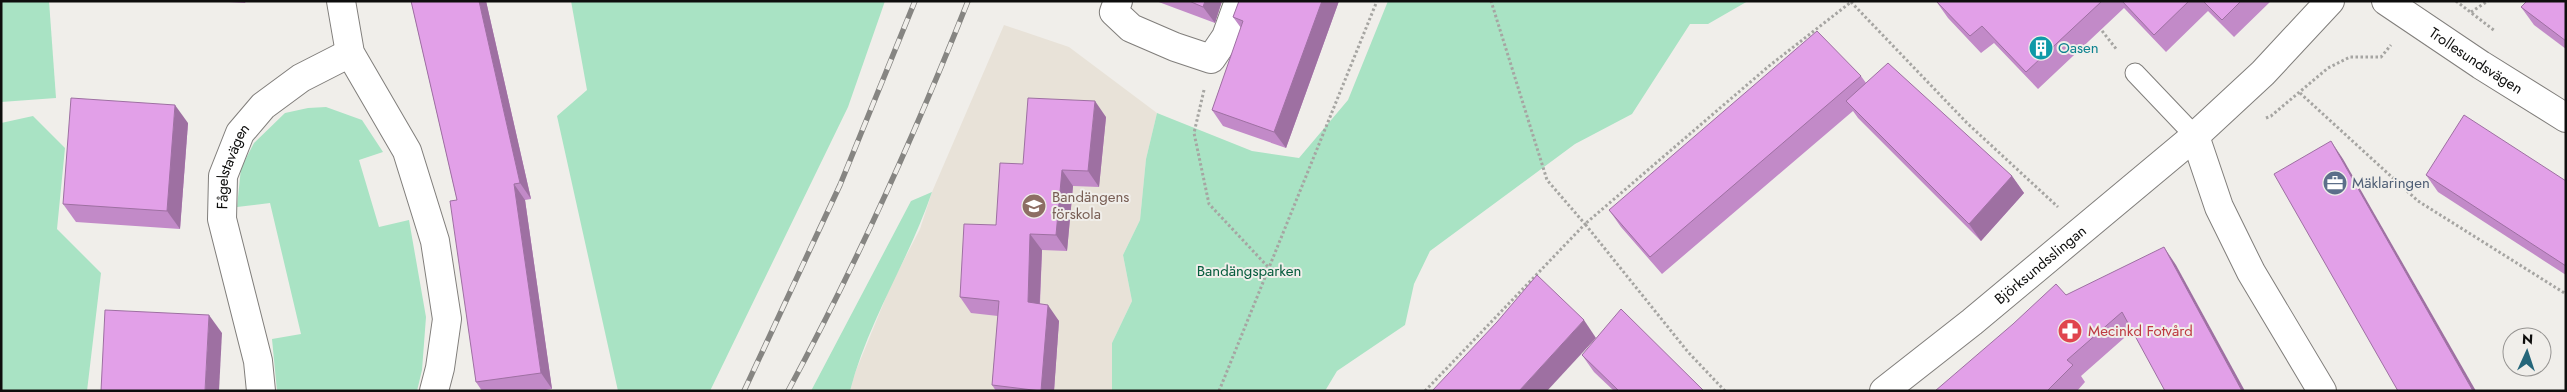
<svg xmlns="http://www.w3.org/2000/svg" width="2567" height="392" font-family="Jost,sans-serif">
	<rect width="100%" height="100%" fill="#f0eeea"/>
	<polygon fill="#e8e2d8" points="1004,25 1069,47 1157,113 1146,159 1140,220 1123,255 1132,301 1112,343 1112,391 850,391 855,373 891,285 920,229 932,192"/>
	<g fill="#a9e3c4">
		<polygon points="1,1 49,1 56,98 1,102"/>
		<polygon points="571,1 885,1 848,107 710,391 618,391 557,116 587,90"/>
		<polygon points="1388,1 1748,1 1708,24 1690,24 1632,114 1575,144 1430,251 1414,284 1405,325 1337,371 1325,391 1112,391 1112,343 1132,301 1123,255 1140,220 1146,159 1157,113 1252,151 1299,158 1348,100"/>
		<polygon points="326,107 362,120 383,152 359,160 379,227 409,220 426,317 422,370 417,391 277,391 272,339 301,334 270,203 237,207 241,168 254,143 285,113 308,108"/>
		<polygon points="33,116 65,148 57,229 101,273 87,391 1,391 1,123"/>
		<path d="M932 192C909 260 868 321 850 391H811L911 201Z"/>
	</g>
	<g fill="none" stroke-linecap="round" stroke-linejoin="round">
		<defs>
			<polyline id="service" points="2135,73 2195,136"/>
			<g id="minor">
				<polyline points="341,1 350,53 407,151 435,241 447,319 440,368 434,391"/>
				<polyline points="1118,1 1114,12 1131,28 1175,47 1211,59 1226,37 1239,1"/>
				<path id="s1" d="M2386 1 2481 65 2566 118"/>
				<polyline points="2195,136 2219,207 2251,272 2322,391"/>
				<path id="s2" d="M261 391 258 361 222 219 223 176 240 133 263 106 301 78 350 53"/>
				<path id="s3" d="M1884 391 1972 322 2195 136 2263 73 2330 1"/>
			</g>
		</defs>
		<use href="#service" stroke="#807e7b" stroke-width="21"/>
		<use href="#minor" stroke="#807e7b" stroke-width="30"/>
		<g stroke="#a6a5a2" stroke-width="3" stroke-dasharray="2.5 2.5" stroke-linecap="butt">
			<polyline points="2456,1 2495,31"/>
			<polyline points="1851,2 1967,123 2058,207"/>
			<polyline points="2471,12 2488,1"/>
			<polyline points="2099,27 2117,50"/>
			<polyline points="1204,90 1194,133 1209,204 1269,268"/>
			<polyline points="2300,93 2418,201 2566,294"/>
			<polyline points="2266,118 2271,116 2328,68 2350,57 2381,57 2391,45"/>
			<polyline points="1219,391 1377,1"/>
			<polyline points="1425,391 1585,224 1547,180 1491,1"/>
			<polyline points="1725,391 1688,352 1585,224 1769,66 1851,2"/>
		</g>
		<use href="#service" stroke="#fff" stroke-width="19"/>
		<use href="#minor" stroke="#fff" stroke-width="28"/>
		<defs>
			<g id="rail">
				<polyline points="744,391 840,185 915,1"/>
				<path d="M788 391C856 265 915 134 968 1"/>
			</g>
		</defs>
		<use href="#rail" stroke="#868582" stroke-width="5.5"/>
		<use href="#rail" stroke="#f0eeea" stroke-width="4" stroke-dasharray="11" stroke-linecap="butt"/>
	</g>
	<g fill="#c28ac8">
		<polygon points="213,1 246,1 245,3"/>
		<polygon points="411,1 486,1 531,199 525,200 552,389 540,391 482,391 476,382 457,200"/>
		<polygon points="1156,1 1222,1 1215,23"/>
		<polygon points="1239,1 1339,1 1286,148 1223,126 1212,110 1241,28 1233,17"/>
		<polygon points="1936,1 2271,1 2234,37 2208,11 2166,52 2124,8 2038,89 1994,43 1981,53 1948,18"/>
		<polygon points="2566,1 2566,49 2534,25 2521,7"/>
		<polygon points="1861,76 1866,83 2012,176 2024,193 1981,241 1858,118 1853,111 1662,274 1621,227 1609,210"/>
		<polygon points="1106,117 1099,187 1073,186 1067,251 1042,250 1040,304 1059,321 1054,391 996,391 992,385 998,316 971,313 960,297 996,225"/>
		<polygon points="188,123 180,229 76,222 63,204"/>
		<polygon points="2426,175 2566,181 2566,275 2438,192"/>
		<polygon points="2176,265 2132,331 2081,376 2085,382 2077,391 1935,391 2066,295"/>
		<polygon points="1582,355 1704,391 1614,391 1594,372"/>
	</g>
	<g fill="#9e70a2">
		<polygon points="479,1 486,1 531,199 520,183"/>
		<polygon points="1205,1 1222,1 1215,23 1203,7"/>
		<polygon points="1322,1 1339,1 1286,148 1274,132"/>
		<polygon points="1095,101 1106,117 1099,187 1088,171"/>
		<polygon points="175,105 188,123 180,229 167,211"/>
		<polygon points="2331,141 2343,159 2476,391 2473,391"/>
		<polygon points="1062,170 1073,186 1067,251 1056,235"/>
		<polygon points="2012,176 2024,193 1981,241 1969,224"/>
		<polygon points="514,184 525,200 552,389 541,373"/>
		<polygon points="1030,234 1042,250 1039,318 1028,302"/>
		<polygon points="2164,247 2176,265 2245,391 2242,391"/>
		<polygon points="1048,305 1059,321 1054,391 1041,391"/>
		<polygon points="209,315 222,333 219,391 205,391"/>
		<polygon points="1584,320 1596,338 1547,391 1519,391"/>
	</g>
	<g fill="#e2a0e8" stroke="#9e70a2">
		<polygon points="411,1 479,1 520,183 514,184 541,373 476,382 450,201 457,200"/>
		<polygon points="1189,1 1205,1 1203,7"/>
		<polygon points="1239,1 1322,1 1274,132 1212,110 1243,21 1233,17"/>
		<polygon points="1936,1 2102,1 2026,72 1982,26 1970,36"/>
		<polygon points="2122,1 2189,1 2154,35"/>
		<polygon points="2203,1 2241,1 2222,20"/>
		<polygon points="2527,1 2566,1 2566,41 2521,7"/>
		<polygon points="1817,31 1861,76 1650,257 1609,210"/>
		<polygon points="1888,63 2012,176 1969,224 1846,101"/>
		<polygon points="71,98 175,105 167,211 63,204"/>
		<polygon points="1028,98 1095,101 1088,171 1062,170 1056,235 1030,234 1028,302 1048,305 1041,391 992,385 999,301 960,297 964,224 996,225 1000,163 1023,164"/>
		<polygon points="2464,115 2566,181 2566,266 2426,175"/>
		<polygon points="2331,141 2473,391 2398,391 2274,174"/>
		<polygon points="2164,247 2242,391 2165,391 2122,312 2067,360 2073,365 2047,391 1935,391 2013,324 2056,284 2066,295"/>
		<polygon points="1537,275 1584,320 1519,391 1432,391 1497,322"/>
		<polygon points="1621,309 1704,391 1619,391 1582,355"/>
		<polygon points="105,310 209,315 205,391 101,391"/>
	</g>
	<defs>
		<symbol id="building-disc" viewBox="-11 -11 22 22"><circle r="9.5" fill="#0f9aa8" stroke="#f0eeea"/><path d="M-4-6H4V6H1V3H-1V6H-4ZM-2.5-4.3h1.7v1.8h-1.7ZM.8-4.3h1.7v1.8H.8ZM-2.5-1h1.7V.8h-1.7ZM.8-1h1.7V.8H.8Z" fill="#fff"/></symbol>
		<symbol id="office-disc" viewBox="-11 -11 22 22"><circle r="9.5" fill="#5c6f8a" stroke="#f0eeea"/><path d="M-6-3h4V-5.5h4V-3h4V5H-6ZM-1-4.5V-3h2v-1.5ZM-6 0V1H6V0Z" fill="#fff"/></symbol>
		<symbol id="school-disc" viewBox="-11 -11 22 22"><circle r="9.5" fill="#8d6e63" stroke="#f0eeea"/><path d="M0-5L7-2L0 1L-7-2ZM-4 1L0 2.5L4 1V4Q0 6-4 4Z" fill="#fff"/></symbol>
		<symbol id="pharmacy-disc" viewBox="-11 -11 22 22"><circle r="9.5" fill="#e0444e" stroke="#f0eeea"/><path d="M-2-6h4v4h4v4h-4v4h-4v-4h-4v-4h4Z" fill="#fff"/></symbol>
	</defs>
	<g fill-rule="evenodd">
		<use href="#building-disc" x="2027" y="34" width="28" height="28"/>
		<use href="#office-disc" x="2321" y="169" width="28" height="28"/>
		<use href="#school-disc" x="1020" y="192" width="28" height="28"/>
		<use href="#pharmacy-disc" x="2056" y="317" width="28" height="28"/>
	</g>
	<g text-anchor="middle" stroke-width="4" stroke-linejoin="round" paint-order="stroke">
		<g font-size="15" fill="#0d838f" stroke="#f0eeea" text-anchor="start">
			<text x="2058" y="53">Oasen</text>
		</g>
		<g font-size="15" fill="#0e0e0d" stroke="#f0eeea">
			<text dy="5" stroke="none"><textPath href="#s1" startOffset="108">Trollesundsvägen</textPath></text>
			<text dy="5" stroke="none"><textPath href="#s2" startOffset="231">Fågelstavägen</textPath></text>
			<text dy="5" stroke="none"><textPath href="#s3" startOffset="201">Björksundsslingan</textPath></text>
		</g>
		<g font-size="15" fill="#4e5e75" stroke="#f0eeea" text-anchor="start">
			<text x="2352" y="188">Mäklaringen</text>
		</g>
		<g font-size="15" fill="#785e54" stroke="#f0eeea" text-anchor="start">
			<text x="1052" y="202">Bandängens<tspan x="1052" dy="17">förskola</tspan></text>
		</g>
		<g font-size="15" fill="#055c3d" stroke="#f0eeea">
			<text x="1249" y="276">Bandängsparken</text>
		</g>
		<g font-size="15" fill="#be3a42" stroke="#f0eeea" text-anchor="start">
			<text x="2088" y="336">Mecinkd Fotvård</text>
		</g>
	</g>
	<rect width="2567" height="392" fill="none" stroke="#0e0e0d" stroke-width="5"/>
	<g transform="translate(2527 352) rotate(3)"><circle r="24" fill="#f0eeea" stroke="#969492"/>
	<path d="M0-4L9 19L0 12L-9 19Z" fill="#25667a"/>
	<text y="-8" font-size="14" font-weight="bold" text-anchor="middle" fill="#0e0e0d">N</text>
	</g>
</svg>
